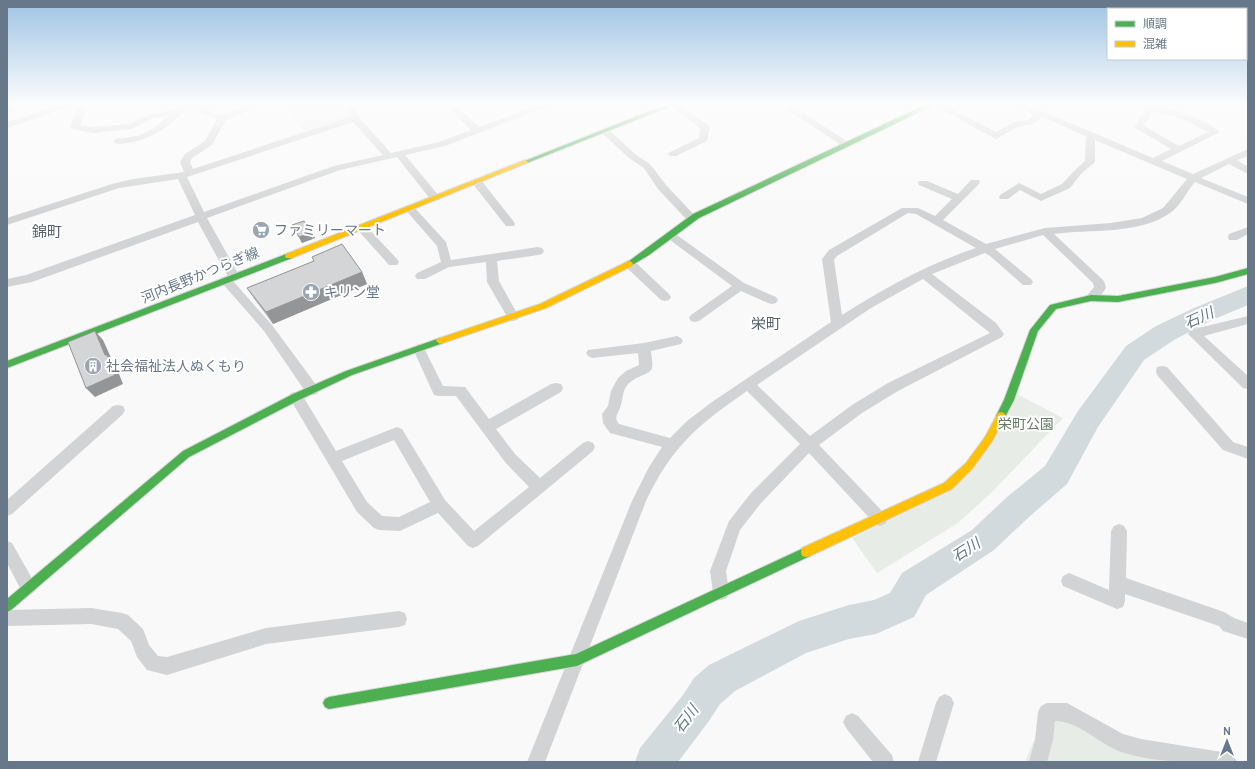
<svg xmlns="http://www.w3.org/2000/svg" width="1255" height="769" font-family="Overpass,'Noto Sans JP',sans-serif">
	<rect width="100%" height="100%" fill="#f9f9f9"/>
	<g fill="#e8ece7">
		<polygon points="290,105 345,105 349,115 348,118 304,131 288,110"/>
		<polygon points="1017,394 1063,418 992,492 958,523 877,573 852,538 952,490"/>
		<polygon points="1045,714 1204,762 1025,762"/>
	</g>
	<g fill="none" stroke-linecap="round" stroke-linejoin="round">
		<polygon fill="#d2dadd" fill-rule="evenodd" points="1248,286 1248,305 1212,320 1174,340 1144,360 1098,427 1067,484 1029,517 994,550 926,595 914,617 876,634 849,639 806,653 735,691 720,704 709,721 678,762 635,762 640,748 683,695 694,678 709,665 799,621 849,605 874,600 890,593 902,573 972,530 1007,497 1045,466 1078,411 1126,346 1156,326 1194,308"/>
		<defs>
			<g id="fast">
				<polygon points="665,105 674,105 527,163 523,163 522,162"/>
				<polygon points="925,105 934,105 699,218 649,255 629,267 625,264 693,214"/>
				<polygon points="289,253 293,256 292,258 7,368 7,361"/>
				<polygon points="1248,268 1248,274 1215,283 1118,302 1091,301 1056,309 1038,331 1014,400 1004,419 998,419 996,416 1004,400 1030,330 1050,305 1091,295 1118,296 1215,277"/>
				<polygon points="440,338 443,339 444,341 443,343 352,375 299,400 189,457 11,610 7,612 7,599 183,451 293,394 346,371"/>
				<polygon points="806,547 810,548 811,552 810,556 577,666 329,709 325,707 323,703 325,699 329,697 576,654"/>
			</g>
			<g id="slow">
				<polygon points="525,160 528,162 527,163 292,258 286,258 285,256 286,254"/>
				<polygon points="629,261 632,262 633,264 632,266 546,308 440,344 436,341 437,339 540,304"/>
				<polygon points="1001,412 1004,413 1006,416 991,443 972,469 952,489 810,556 806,557 802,556 801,552 802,548 944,483 966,463 985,437 998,413"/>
			</g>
		</defs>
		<use href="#fast" stroke="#d6d7d8" stroke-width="2"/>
		<use href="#slow" stroke="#d6d7d8" stroke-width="2"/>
		<g fill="#d2d3d4" fill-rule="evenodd">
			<polygon points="10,105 22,105 7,113 7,107"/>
			<polygon points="60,105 74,105 7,128 7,122"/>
			<path d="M79 105H88L80 125 93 127 129 124 149 114 174 110 179 105H188C170 129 148 142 118 144L115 143 113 141 115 139C120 138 126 138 131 137 146 135 157 126 168 116L154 118 131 129 93 133 72 129 70 127Z"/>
			<path d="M196 105H205C218 124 233 108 248 105 252 105 257 105 261 105L226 120 212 145 192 158 190 162 193 169 350 117 346 105H355L359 117 391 153 439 142 471 130 446 105H455L479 127 539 105H552L445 146 405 155 439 196 440 198 439 200H431L397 157 340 170 207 218 240 277 238 280 233 281 272 325 317 386 319 390 317 394 312 395 307 394 264 331 222 283 220 280 222 277H228L198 222 32 282 7 287V279L26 275 195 215 178 179 119 188 7 225V218L112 184 133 179 184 172 180 162 185 154 205 141 217 119 202 114ZM353 122 383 155 334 166 204 212 187 177Z"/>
			<polygon points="669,105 679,105 708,125 710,127 707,141 676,156 670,156 668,154 670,152 699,138 700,128"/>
			<polygon points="780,105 791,105 851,144 846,147 843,146"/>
			<path d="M933 105H944L996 132 1014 122 1028 120 1034 114 1016 105H1028L1153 158 1171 149 1134 127 1148 105C1164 105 1209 120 1220 132L1162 161 1193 174 1248 149V156L1237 160 1248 167V174L1229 164 1201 178 1248 197V204L1195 182C1186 192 1181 206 1170 213 1139 235 1090 229 1054 234L1104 281 1106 288C1101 295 1096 304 1087 301L1085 298 1094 287 1093 283 1043 235 995 249 1031 279 1033 282 1031 285H1023L990 256 985 253 932 274 996 323 1004 334 1002 337 898 391 862 413 819 445 885 514 888 519 885 524 880 526 875 524 809 453 761 503 740 530 726 571 729 592 727 598 721 600 715 598 713 592 710 571 729 521 751 493 800 444 747 391C698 425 672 446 646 501L545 762H527L632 501 649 467 662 447 610 433 603 423 602 414 608 406 611 391 618 378 626 371 639 365 638 353 592 358 588 356 586 353 588 350 644 343 677 336 681 338 683 341 681 344 651 351C651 356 654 366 651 370 648 375 632 377 626 387 622 393 623 401 620 408 617 415 614 418 619 424L670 438 687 421 712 402 831 322 822 259 829 250 902 208H918L935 216 952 199 919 185 918 183 919 181H927L958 194 971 180H979L980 182 979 184 943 220 986 244 1045 228 1111 223 1142 218 1163 208 1187 179 1095 140V162L1081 174 1070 188 1041 201 1020 190 1008 199H1000L999 197 1000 195 1019 183 1041 194 1062 184 1075 170 1085 161 1086 136 1042 117 1034 124 1019 126 996 139ZM1153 111 1185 120 1208 132 1179 146 1144 126ZM908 213 916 214 976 248C928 264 884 288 842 315L834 260 837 256ZM923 279 990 333 888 383 852 405 810 436 757 385 871 308Z"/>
			<polygon points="605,128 608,129 635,154 650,164 666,185 696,217 697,219 696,221 688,221 658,189 644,168 629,158 602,133 600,131"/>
			<polygon points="477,179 481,180 514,222 515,224 514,226 506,226 473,184 472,182"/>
			<polygon points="409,205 413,206 446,242 451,260 538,247 542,248 544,251 542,254 538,255 497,261 499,281 519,317 517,320 513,321 509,320 487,282 486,262 449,267 425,279 417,279 415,276 417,273 441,262 437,246 404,208"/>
			<polygon points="361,224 365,225 397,259 399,262 397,265 389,265 357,229 356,227"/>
			<polygon points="1248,227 1248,234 1237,240 1229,240 1228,237 1229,234"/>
			<polygon points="670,231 674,233 744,283 776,297 778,300 776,303 772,304 768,303 741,291 699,321 695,322 691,321 689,318 691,315 732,286 666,237 665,235 666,233"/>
			<polygon points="630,260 634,261 669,294 671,297 669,300 665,301 661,300 626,267 624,264 626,261"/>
			<polygon points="1248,316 1248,324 1204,336 1248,376 1248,389 1243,388 1188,334 1190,331 1194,329"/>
			<path d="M419 344 423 346 443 386 465 387 489 419 551 384 556 383 561 384 563 388 561 392 496 429 515 454 540 478 583 443 588 441 593 443 595 447 593 451 478 546 473 548 468 546 438 513 400 531 379 530 374 528 357 512 289 397 291 393 296 392 301 393 336 451 397 427 402 429 445 500 474 531 529 487 505 462 456 396H439L434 395 413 349 415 346ZM394 440 430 502 399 517 382 516 367 502 342 461Z"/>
			<polygon points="1162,366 1167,367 1233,442 1248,447 1248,459 1223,450 1157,375 1156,371 1157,367"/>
			<polygon points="118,405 123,406 125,410 123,414 12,514 7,516 7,500 113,406"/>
			<polygon points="1119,524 1124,526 1127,531 1126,578 1224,612 1234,618 1248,623 1248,639 1223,631 1219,626 1125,594 1125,601 1123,607 1117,609 1063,586 1061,581 1063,576 1069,573 1109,590 1111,531 1114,526"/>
			<polygon points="7,541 12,543 34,582 36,587 34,592 28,595 22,592 7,563"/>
			<polygon points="91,608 122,613 128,615 143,629 149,645 158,656 167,657 266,628 399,611 405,613 407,619 405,625 399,627 266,644 167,675 147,670 137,657 131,641 118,629 91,624 7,626 7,610"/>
			<polygon points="945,694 951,697 954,703 936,762 918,762 936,703 939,697"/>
			<path d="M1047 703H1067L1123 734 1141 739 1228 753 1235 755 1237 762C1198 762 1159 764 1121 752 1099 744 1079 721 1055 721L1053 740 1047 762H1029L1035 740 1038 712 1041 706Z"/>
			<polygon points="852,713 858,716 892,755 894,762 873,762 846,728 843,722 846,716"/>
		</g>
		<use href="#fast" fill="#4caf50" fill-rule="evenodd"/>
		<use href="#slow" fill="#ffc107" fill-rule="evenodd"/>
	</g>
	<g fill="#b6b7b8">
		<polygon points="292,225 312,232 315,238 302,243"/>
		<polygon points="312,257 362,272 367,284 273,324 255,300 247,288 314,261"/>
	</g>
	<g fill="#949596">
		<polygon points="312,232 315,238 302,243 299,237"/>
		<polygon points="362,272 367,284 273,324 266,312"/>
		<polygon points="95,331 103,340 112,360 115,364 123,384 95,397 86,388 105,355"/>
	</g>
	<g fill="#d4d5d6" stroke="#949596">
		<polygon points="304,221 312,232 299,237 292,225"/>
		<polygon points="342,244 362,272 266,312 247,288 314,261 312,257"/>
		<polygon points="95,331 105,355 107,355 115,375 86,388 68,342"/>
	</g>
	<linearGradient id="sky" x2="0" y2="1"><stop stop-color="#9fc3e4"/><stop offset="0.49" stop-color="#fcfcfc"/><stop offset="1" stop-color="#fcfcfc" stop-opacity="0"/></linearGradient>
	<rect width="1255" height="213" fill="url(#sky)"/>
	<defs>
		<symbol id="supermarket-disc" viewBox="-11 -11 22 22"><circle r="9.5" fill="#9aa5b2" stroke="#fff"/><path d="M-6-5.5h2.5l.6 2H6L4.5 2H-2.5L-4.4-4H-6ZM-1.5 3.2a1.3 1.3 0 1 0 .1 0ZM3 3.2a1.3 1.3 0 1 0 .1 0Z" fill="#fff"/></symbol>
		<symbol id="pharmacy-disc" viewBox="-11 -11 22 22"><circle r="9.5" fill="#9aa5b2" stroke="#fff"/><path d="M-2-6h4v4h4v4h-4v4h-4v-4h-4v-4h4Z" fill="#fff"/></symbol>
		<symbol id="building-disc" viewBox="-11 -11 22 22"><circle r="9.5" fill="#9aa5b2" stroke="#fff"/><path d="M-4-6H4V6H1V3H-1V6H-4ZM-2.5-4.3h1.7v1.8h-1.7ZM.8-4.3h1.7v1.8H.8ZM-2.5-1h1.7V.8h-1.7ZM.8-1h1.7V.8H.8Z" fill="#fff"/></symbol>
	</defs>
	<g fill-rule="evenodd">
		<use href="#supermarket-disc" x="251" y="220" width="20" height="20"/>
		<use href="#pharmacy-disc" x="301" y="282" width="20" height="20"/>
		<use href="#building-disc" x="83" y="356" width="20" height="20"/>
	</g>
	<g text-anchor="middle" stroke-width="4" stroke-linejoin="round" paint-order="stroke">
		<g font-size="14" fill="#67788b" stroke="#fff" text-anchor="start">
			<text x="274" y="235">ファミリーマート</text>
			<text x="324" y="297">キリン堂</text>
			<text x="106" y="371">社会福祉法人ぬくもり</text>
		</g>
		<g font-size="14" fill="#67788b" stroke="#fff">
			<text transform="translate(200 275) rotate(-22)" y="5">河内長野かつらぎ線</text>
		</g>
		<g font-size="14" fill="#657b62" stroke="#fff">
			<text x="1026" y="429">栄町公園</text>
		</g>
		<g font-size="15" fill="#55616f" stroke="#fff">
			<text x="47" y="237">錦町</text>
			<text x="766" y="329">栄町</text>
		</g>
		<g font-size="15" font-style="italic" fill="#637985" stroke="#fff">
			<text transform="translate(1199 318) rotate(-24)" y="5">石川</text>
			<text transform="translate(966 550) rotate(-33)" y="5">石川</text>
			<text transform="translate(686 719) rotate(-53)" y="5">石川</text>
		</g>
	</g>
	<rect width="1255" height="769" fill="none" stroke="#67788b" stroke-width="16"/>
	<rect x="1107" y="8" width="140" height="52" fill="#ffffff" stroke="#c2c9d1"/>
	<rect x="1115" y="21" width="20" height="6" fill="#4caf50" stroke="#c2c9d1"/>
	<text x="1143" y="28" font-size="12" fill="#67788b">順調</text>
	<rect x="1115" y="41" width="20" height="6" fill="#ffc107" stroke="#c2c9d1"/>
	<text x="1143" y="48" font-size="12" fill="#67788b">混雑</text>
	<g transform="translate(1227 741)" stroke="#ffffff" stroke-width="3" paint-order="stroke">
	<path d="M0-3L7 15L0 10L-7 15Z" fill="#67788b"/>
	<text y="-6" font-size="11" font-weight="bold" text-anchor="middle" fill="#67788b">N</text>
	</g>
</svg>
